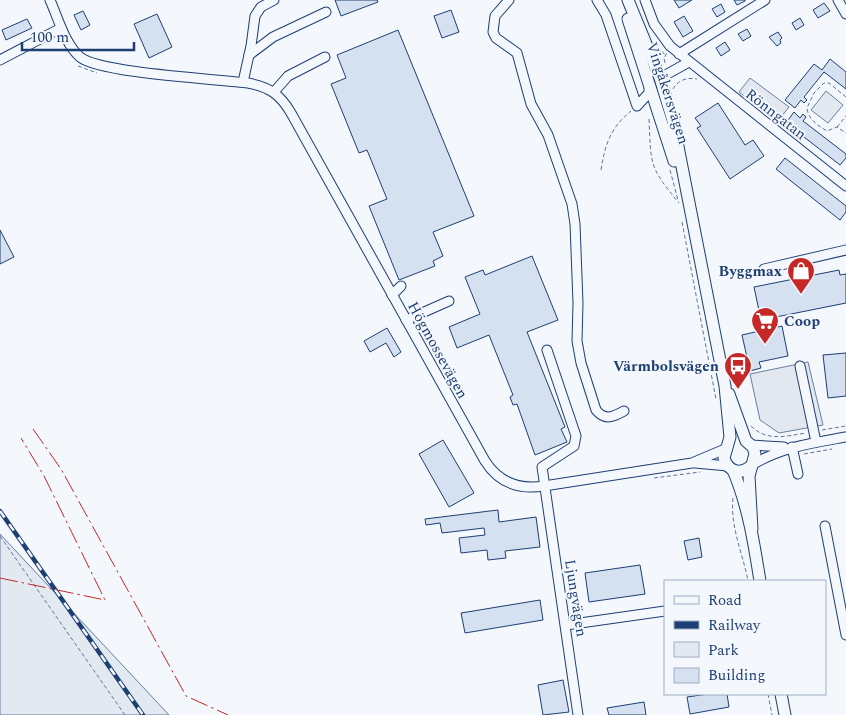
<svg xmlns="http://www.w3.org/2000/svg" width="846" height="715" font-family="Spectral,serif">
	<rect width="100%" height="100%" fill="#f4f7fb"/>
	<g fill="#e3e9f0" stroke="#687fa3">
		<polygon points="826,91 843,105 828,123 811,110"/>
		<polygon points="0,534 169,715 0,715"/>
	</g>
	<g fill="#e3e8f0" stroke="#687fa3">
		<polygon points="750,78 789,107 777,122 739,92"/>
		<polygon points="808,362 823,425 779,433 760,420 750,374"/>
	</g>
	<g fill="#d5e0f0" stroke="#1d3f73">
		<polygon points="335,0 377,0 378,2 341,16"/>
		<polygon points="674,0 692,0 679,8"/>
		<polygon points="734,0 745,0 745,1 737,5"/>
		<polygon points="824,3 830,11 818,18 813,10"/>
		<polygon points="721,4 725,12 717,17 712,9"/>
		<polygon points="451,10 459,32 442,38 434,16"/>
		<polygon points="83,11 90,25 81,30 74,15"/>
		<polygon points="157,14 172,47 149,58 134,24"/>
		<polygon points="684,16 693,31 683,37 674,22"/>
		<polygon points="800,18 804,25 796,30 792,23"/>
		<polygon points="27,19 32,28 6,40 2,30"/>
		<polygon points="747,29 751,36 743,41 738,34"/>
		<polygon points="398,30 474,216 433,232 443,256 433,261 435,266 399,280 369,206 387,199 367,150 359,153 331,84 346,78 337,55"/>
		<polygon points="778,32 782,38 780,40 781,43 777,46 769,37"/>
		<polygon points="725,42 730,50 721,56 716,48"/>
		<polygon points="830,59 846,72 846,89 824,72 804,97 807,100 804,103 801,100 795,108 785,100 814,64 822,70"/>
		<polygon points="718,103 745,145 753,140 764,156 730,179 697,128 701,126 695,118"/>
		<polygon points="794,112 800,118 803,114 806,117 803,121 846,154 846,158 840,165 786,123"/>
		<polygon points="785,158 846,206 846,212 840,220 776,169"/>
		<polygon points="0,230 14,257 0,264"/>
		<polygon points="532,256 558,320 527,332 565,427 561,429 567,442 535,455 517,404 513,405 510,397 513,395 489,335 457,348 449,327 480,314 465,277 483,270 485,275"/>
		<polygon points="839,270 840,275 846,274 846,303 761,320 754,287"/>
		<polygon points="782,326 788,356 759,362 761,368 750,371 742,335"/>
		<polygon points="387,328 401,352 394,357 386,343 370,352 364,341"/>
		<polygon points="846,353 846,396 828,398 823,355"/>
		<polygon points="443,440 474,493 449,507 419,454"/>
		<polygon points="498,510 499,522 536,517 540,547 505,551 506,558 488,560 487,550 461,553 459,538 485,535 484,528 442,533 440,523 426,525 425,519"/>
		<polygon points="699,538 702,557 688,560 684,541"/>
		<polygon points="640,565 645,594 589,602 585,573"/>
		<polygon points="540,600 543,620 465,633 461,613"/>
		<polygon points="563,680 569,712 543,715 538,685"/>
		<polygon points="708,694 727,694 729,707 690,714 687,697"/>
		<polygon points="644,702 646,715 609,715 607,708"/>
	</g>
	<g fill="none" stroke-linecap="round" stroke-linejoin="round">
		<defs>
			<g id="minor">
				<path d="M50 0C58 18 65 44 80 57 99 73 216 79 248 83 269 87 280 94 291 113L485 461C499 483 519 490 544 486L692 463 725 449"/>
				<path d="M509 0 495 16 493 32 496 38 517 53 531 104 548 135 572 204 575 224 578 303 577 341 581 363 596 410C605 421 613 417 624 411"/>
				<polyline points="597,0 606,15 637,106 649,93 649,86"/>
				<polyline points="645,0 654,24 670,46 846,186"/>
				<polyline points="838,0 846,14"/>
				<polyline points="679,54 765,0"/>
				<polyline points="249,55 273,37 326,12"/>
				<polyline points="0,60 61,28"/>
				<polyline points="660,78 689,62"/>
				<polyline points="243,82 251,46 255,16 261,7 274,0"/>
				<polyline points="274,92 288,76 325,57"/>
				<polyline points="764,269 846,250"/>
				<polyline points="392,295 401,286"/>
				<polyline points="406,320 449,301"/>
				<polyline points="547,350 576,436 574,446 542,467 578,715"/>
				<polyline points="800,366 816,442"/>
				<polyline points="751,445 784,447"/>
				<polyline points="792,447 798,474"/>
				<polyline points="695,463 728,466"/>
				<path d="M752 465C781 447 813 443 846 437"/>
				<polyline points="825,526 846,635"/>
				<polyline points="566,625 665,611"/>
			</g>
			<g id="major">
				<path d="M628 0 660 78 673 121 725 386 730 437 724 458C728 471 739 475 750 467"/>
				<polyline points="628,19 674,161"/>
				<polyline points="729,394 746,441 753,447 755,454 749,476 752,529"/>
				<path d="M733 470C748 505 754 543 760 581"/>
				<polyline points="781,694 785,715"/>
			</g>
		</defs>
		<use href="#minor" stroke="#1d3f73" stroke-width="11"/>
		<use href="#major" stroke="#1d3f73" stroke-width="13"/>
		<g stroke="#5e769c" stroke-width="1" stroke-dasharray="4 2.5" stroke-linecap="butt">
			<polyline points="658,46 665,55"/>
			<polyline points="665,63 664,58 667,53"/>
			<polyline points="78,66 97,73"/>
			<path d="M673 89C678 80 687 77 697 79"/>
			<path d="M846 97 829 83H824L814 93 807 108C808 119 817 125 827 131L837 127 846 133"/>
			<path d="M649 119C651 165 649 167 679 203"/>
			<polyline points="837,127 846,116"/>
			<path d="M601 170C605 145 610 128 631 111"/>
			<polyline points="670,170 678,200"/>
			<polyline points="682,222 716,399"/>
			<path d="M751 426C767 442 786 436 806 433"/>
			<polyline points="822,430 846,426"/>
			<polyline points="804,454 832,449"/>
			<polyline points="654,478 700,472"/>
			<path d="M733 498C730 527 743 554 748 581"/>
			<polyline points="0,536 125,715"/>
			<polyline points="768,694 772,715"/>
		</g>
		<use href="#minor" stroke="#f4f7fb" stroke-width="9"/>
		<use href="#major" stroke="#f4f7fb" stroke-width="11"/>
		<defs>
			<polyline id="rail" points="0,511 143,715"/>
		</defs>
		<use href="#rail" stroke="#1d3f73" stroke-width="4.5"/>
		<use href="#rail" stroke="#f4f7fb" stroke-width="2.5" stroke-dasharray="8" stroke-linecap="butt"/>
		<g stroke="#c62828" stroke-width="1" stroke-dasharray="18 4 2.5 4" stroke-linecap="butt">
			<polyline points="33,429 61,469 186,696 228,715"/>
			<polyline points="0,578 105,600 44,476 21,438"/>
		</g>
	</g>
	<defs>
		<symbol id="shop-pin" viewBox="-11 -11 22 30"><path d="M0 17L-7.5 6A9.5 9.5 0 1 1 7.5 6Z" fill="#c62828" stroke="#f4f7fb"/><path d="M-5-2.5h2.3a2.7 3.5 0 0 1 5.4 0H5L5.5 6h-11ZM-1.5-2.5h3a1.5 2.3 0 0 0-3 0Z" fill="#fff"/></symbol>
		<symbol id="supermarket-pin" viewBox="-11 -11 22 30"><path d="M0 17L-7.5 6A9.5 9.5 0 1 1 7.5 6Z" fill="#c62828" stroke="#f4f7fb"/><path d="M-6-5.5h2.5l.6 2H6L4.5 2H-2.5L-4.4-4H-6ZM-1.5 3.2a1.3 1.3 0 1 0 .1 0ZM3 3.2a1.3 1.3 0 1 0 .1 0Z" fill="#fff"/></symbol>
		<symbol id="bus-pin" viewBox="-11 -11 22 30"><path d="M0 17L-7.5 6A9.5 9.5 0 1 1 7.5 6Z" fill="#c62828" stroke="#f4f7fb"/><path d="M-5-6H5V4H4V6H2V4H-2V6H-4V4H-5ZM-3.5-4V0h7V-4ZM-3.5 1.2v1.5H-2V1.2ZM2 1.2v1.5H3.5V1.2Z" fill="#fff"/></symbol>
	</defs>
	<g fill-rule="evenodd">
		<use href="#shop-pin" x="785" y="255" width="32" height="43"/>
		<use href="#supermarket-pin" x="749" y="305" width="32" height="43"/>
		<use href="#bus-pin" x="722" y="350" width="32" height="43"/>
	</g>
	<g text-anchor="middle" stroke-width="4" stroke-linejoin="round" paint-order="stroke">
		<g font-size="15" fill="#1d3f73" stroke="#f4f7fb">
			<text transform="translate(668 93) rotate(72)" y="5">Vingåkersvägen</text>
			<text transform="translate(776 114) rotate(38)" y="5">Rönngatan</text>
			<text transform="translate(438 350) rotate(61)" y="5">Högmossevägen</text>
			<text transform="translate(576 598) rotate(81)" y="5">Ljungvägen</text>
		</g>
		<g font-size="15" font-weight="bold" fill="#1d3f73" stroke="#f4f7fb" text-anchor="end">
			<text x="782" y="276">Byggmax</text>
			<text x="784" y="326" text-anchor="start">Coop</text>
			<text x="719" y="371">Värmbolsvägen</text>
		</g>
	</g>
	<rect x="664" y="580" width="162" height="115" fill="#f4f7fb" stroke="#9eadc5"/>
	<rect x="674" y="596" width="25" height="8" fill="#f4f7fb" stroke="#9eadc5"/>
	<text x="708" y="605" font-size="15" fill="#1d3f73">Road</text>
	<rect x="674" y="621" width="25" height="8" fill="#1d3f73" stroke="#9eadc5"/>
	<text x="708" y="630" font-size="15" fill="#1d3f73">Railway</text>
	<rect x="674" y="642" width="25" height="15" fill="#e3e9f0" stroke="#9eadc5"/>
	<text x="708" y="655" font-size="15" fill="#1d3f73">Park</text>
	<rect x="674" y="668" width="25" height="15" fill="#d5e0f0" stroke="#9eadc5"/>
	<text x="708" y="680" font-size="15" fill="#1d3f73">Building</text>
	<path d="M22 42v8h112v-8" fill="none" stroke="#1d3f73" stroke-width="2.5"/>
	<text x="30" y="42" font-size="15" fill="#1d3f73" stroke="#f4f7fb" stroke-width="4" paint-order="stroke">100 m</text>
</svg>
